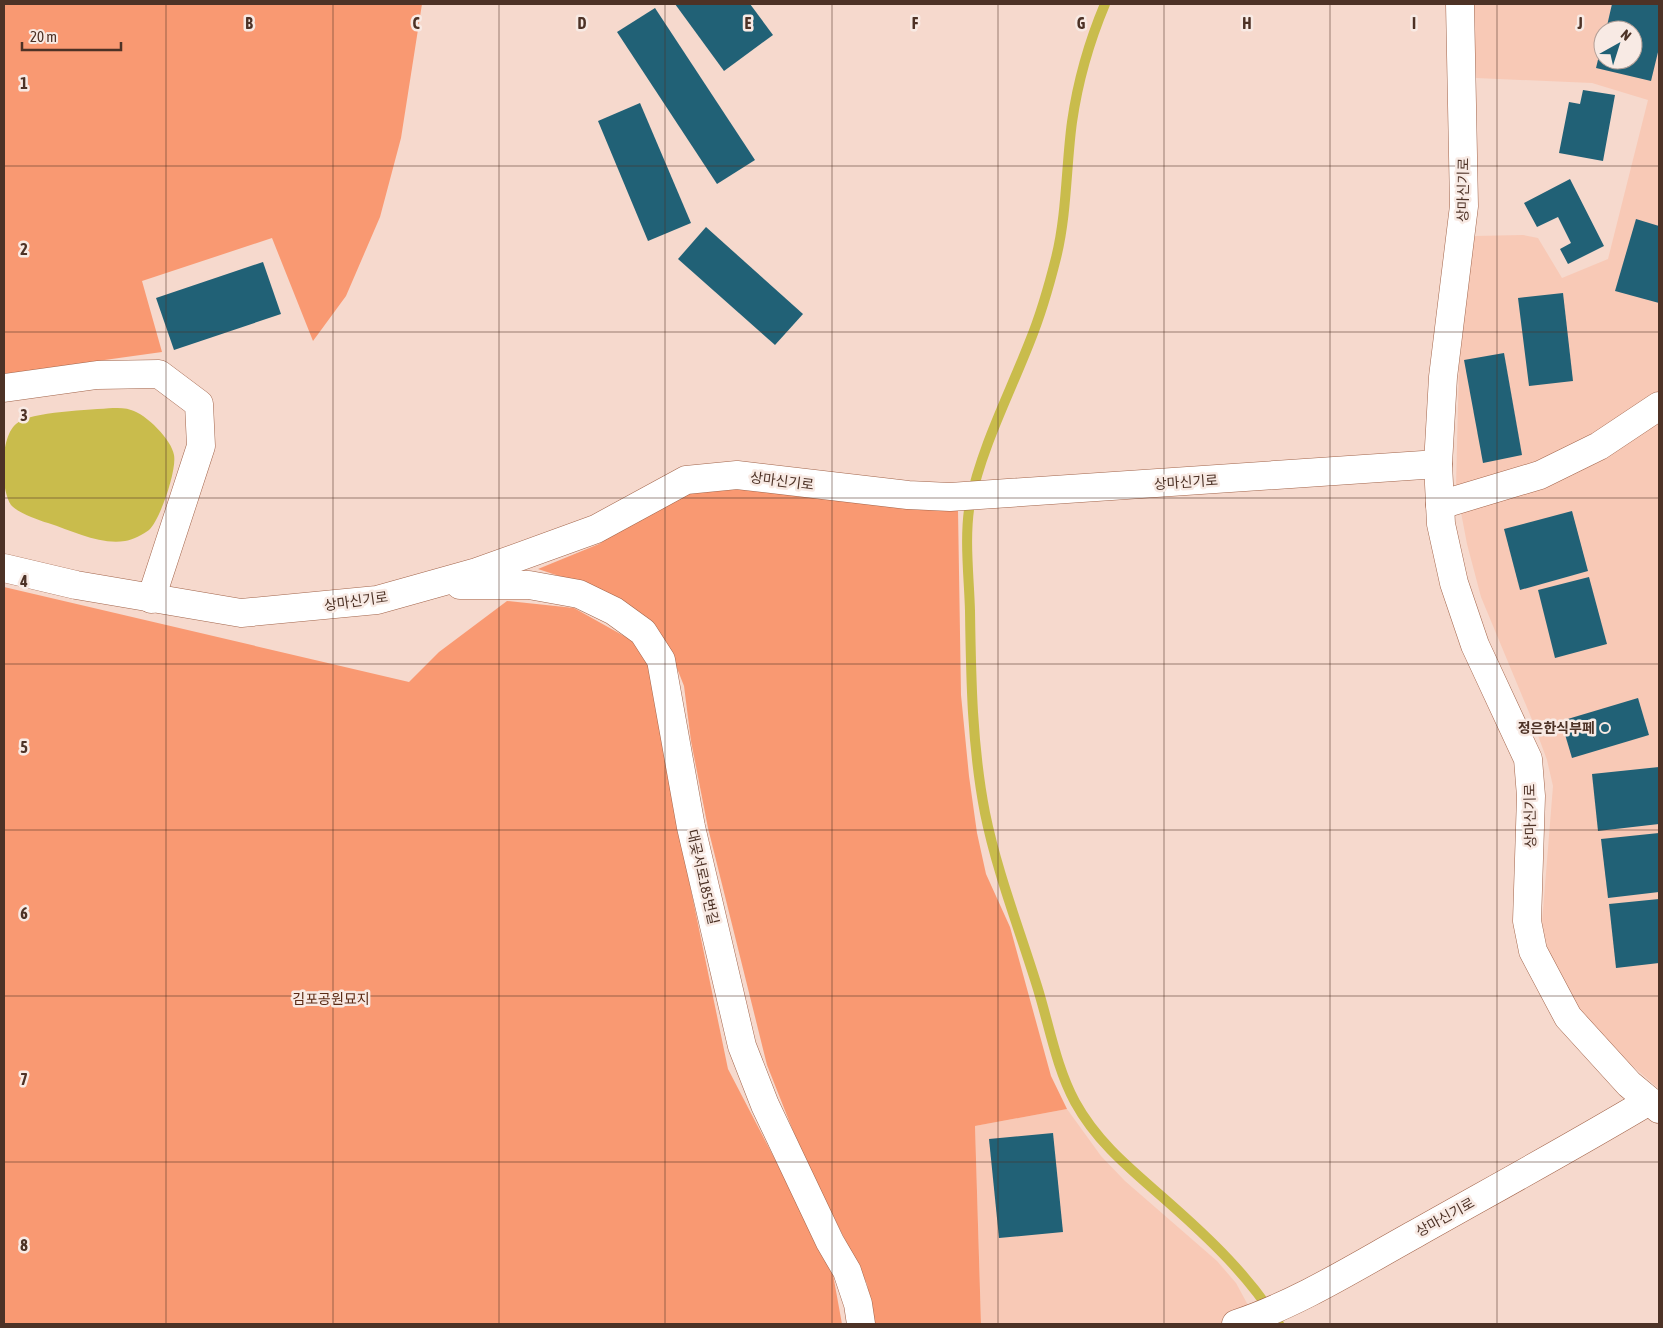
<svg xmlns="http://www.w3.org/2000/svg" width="1663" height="1328" font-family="'Asap Condensed','Noto Sans KR',sans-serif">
	<rect width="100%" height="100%" fill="#f6d9cd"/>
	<g fill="#f8c9b6" fill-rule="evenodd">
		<path d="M1473 4H1659V1089L1620 1055 1583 1016 1548 950 1542 923 1553 786 1547 760 1533 722 1481 597 1467 544 1456 486 1459 365 1474 236 1523 235 1538 238 1562 278 1608 259 1648 100 1592 83 1476 78ZM1603 30H1633V60H1603Z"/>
		<polygon points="1067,1109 1101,1156 1125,1181 1217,1261 1236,1283 1249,1307 1254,1324 981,1324 975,1126"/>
	</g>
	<g fill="#f99972">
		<polygon points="4,4 422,4 401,138 380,217 346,296 313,341 272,238 142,281 162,352 4,374"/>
		<polygon points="740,486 908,509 958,510 961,695 969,776 977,833 986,874 1010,927 1051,1076 1067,1109 975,1126 981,1324 873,1324 867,1284 801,1151 767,1065 708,828 691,741 684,686 673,658 655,630 631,606 589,586 538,569 599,544 643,515 696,489"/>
		<polygon points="4,587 409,682 439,652 507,601 574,608 649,650 681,842 728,1069 832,1269 842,1324 4,1324"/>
	</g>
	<path fill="#c9bc4c" d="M113 408C119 408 126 408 131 410 146 414 172 440 174 455 177 470 160 520 149 530 144 534 132 540 125 541 100 545 73 531 48 523 38 520 18 513 11 505 0 489 0 437 16 424 30 411 92 410 113 408Z"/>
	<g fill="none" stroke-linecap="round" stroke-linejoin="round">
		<path stroke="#c9bc4c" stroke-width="10" d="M1105 4C1089 42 1078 80 1072 122 1066 166 1067 214 1056 258 1049 286 1041 314 1030 341 1009 395 982 446 970 503 964 538 969 576 970 611 971 679 972 746 985 813 997 872 1019 928 1037 986 1049 1024 1056 1067 1075 1102 1098 1144 1133 1171 1168 1202 1210 1239 1249 1276 1279 1324"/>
	</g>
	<g fill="#216176">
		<polygon points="675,4 750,4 773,35 724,71"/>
		<polygon points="1612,4 1659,4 1659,48 1651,81 1596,68 1602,43 1603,60 1633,60 1633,30 1606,30"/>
		<polygon points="655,8 755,160 717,184 617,32"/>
		<polygon points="1583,90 1615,95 1603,161 1559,153 1569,102 1580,104"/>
		<polygon points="640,103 691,223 648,241 598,121"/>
		<polygon points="1570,179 1604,246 1568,264 1560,249 1571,243 1558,217 1537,227 1524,203"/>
		<polygon points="1636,219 1659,226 1659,303 1615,291"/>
		<polygon points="706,227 803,314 775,345 678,259"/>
		<polygon points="263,262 281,314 174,350 156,298"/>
		<polygon points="1563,293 1573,381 1529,386 1518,298"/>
		<polygon points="1504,353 1522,455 1483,463 1464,360"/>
		<polygon points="1572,511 1588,571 1520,590 1504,529"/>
		<polygon points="1589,577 1607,644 1555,658 1538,590"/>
		<polygon points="1638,698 1649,735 1572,758 1561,721"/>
		<polygon points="1659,767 1659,824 1598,831 1592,774"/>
		<polygon points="1659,833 1659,892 1608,898 1601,839"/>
		<polygon points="1659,899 1659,963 1616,968 1609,904"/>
		<polygon points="1053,1133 1063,1232 999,1238 989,1139"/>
	</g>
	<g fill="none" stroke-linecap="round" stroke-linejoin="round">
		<defs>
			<g id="minor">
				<polyline points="1460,4 1464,206 1443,377 1438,464 1441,524 1454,583 1475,645 1528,759 1531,796 1527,921 1533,951 1568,1017 1629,1084 1659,1109"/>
				<polyline points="4,388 97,375 159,374 199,404 201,446 151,599"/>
				<polyline points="1440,505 1540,475 1599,446 1659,406"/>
				<polyline points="4,568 76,585 241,613 377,600 477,572 596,529 686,480 737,475 908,495 950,497 1438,464"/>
				<polyline points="460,585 529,585 579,594 614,611 643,632 661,660 691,827 742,1046 765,1105 830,1242 847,1271 858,1304 861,1324"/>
				<path d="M1236 1324C1299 1303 1357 1266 1415 1234 1493 1190 1572 1147 1649 1101"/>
			</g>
		</defs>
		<use href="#minor" stroke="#a2644a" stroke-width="29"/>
		<use href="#minor" stroke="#fff" stroke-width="28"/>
	</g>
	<path fill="none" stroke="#4d3226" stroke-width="1" stroke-opacity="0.55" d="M166 4V1324M333 4V1324M499 4V1324M665 4V1324M832 4V1324M998 4V1324M1164 4V1324M1330 4V1324M1497 4V1324M4 166H1659M4 332H1659M4 498H1659M4 664H1659M4 830H1659M4 996H1659M4 1162H1659"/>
	<circle fill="#1f6075" stroke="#f8eae4" stroke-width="2" cx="1605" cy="728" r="5"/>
	<g text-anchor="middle" stroke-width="5" stroke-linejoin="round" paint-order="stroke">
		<g font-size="14" fill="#4d3226" stroke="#f8eae4">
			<text transform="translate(1463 190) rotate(-89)" y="5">상마신기로</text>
			<text transform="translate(782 481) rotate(7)" y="5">상마신기로</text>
			<text transform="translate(1186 482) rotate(-4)" y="5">상마신기로</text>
			<text transform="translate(356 601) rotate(-8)" y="5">상마신기로</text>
			<text transform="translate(1530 816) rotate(-91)" y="5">상마신기로</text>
			<text transform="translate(703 877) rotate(77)" y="5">대곶서로185번길</text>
			<text transform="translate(1445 1217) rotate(-29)" y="5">상마신기로</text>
		</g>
		<g font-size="14" font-weight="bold" fill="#4d3226" stroke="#f8eae4" text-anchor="end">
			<text x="1595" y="733">정은한식부페</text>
		</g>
		<g font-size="14" fill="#5a2a14" stroke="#f8eae4">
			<text x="331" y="1004">김포공원묘지</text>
		</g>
	</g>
	<g font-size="16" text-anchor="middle" font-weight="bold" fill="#4d3226" stroke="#f8eae4" stroke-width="5" stroke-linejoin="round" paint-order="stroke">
		<text x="249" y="29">B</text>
		<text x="416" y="29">C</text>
		<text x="582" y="29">D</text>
		<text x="748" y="29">E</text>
		<text x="915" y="29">F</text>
		<text x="1081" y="29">G</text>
		<text x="1247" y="29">H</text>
		<text x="1414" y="29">I</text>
		<text x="1580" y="29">J</text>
		<text x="24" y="89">1</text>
		<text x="24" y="255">2</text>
		<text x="24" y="421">3</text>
		<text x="24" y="587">4</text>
		<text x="24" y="753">5</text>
		<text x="24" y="919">6</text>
		<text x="24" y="1085">7</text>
		<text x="24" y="1251">8</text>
	</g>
	<rect width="1663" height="1328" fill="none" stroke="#4d3226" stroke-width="10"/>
	<g transform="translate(1618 45) rotate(39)"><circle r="24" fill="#f8eae4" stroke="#b4a098"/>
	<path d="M0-4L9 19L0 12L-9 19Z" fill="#1f6075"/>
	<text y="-8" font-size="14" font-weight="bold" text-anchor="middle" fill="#4d3226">N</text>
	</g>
	<path d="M22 42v8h99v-8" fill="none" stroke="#4d3226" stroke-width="2.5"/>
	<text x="30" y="42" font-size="15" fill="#4d3226" stroke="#f8eae4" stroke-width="4" paint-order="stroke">20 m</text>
</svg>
